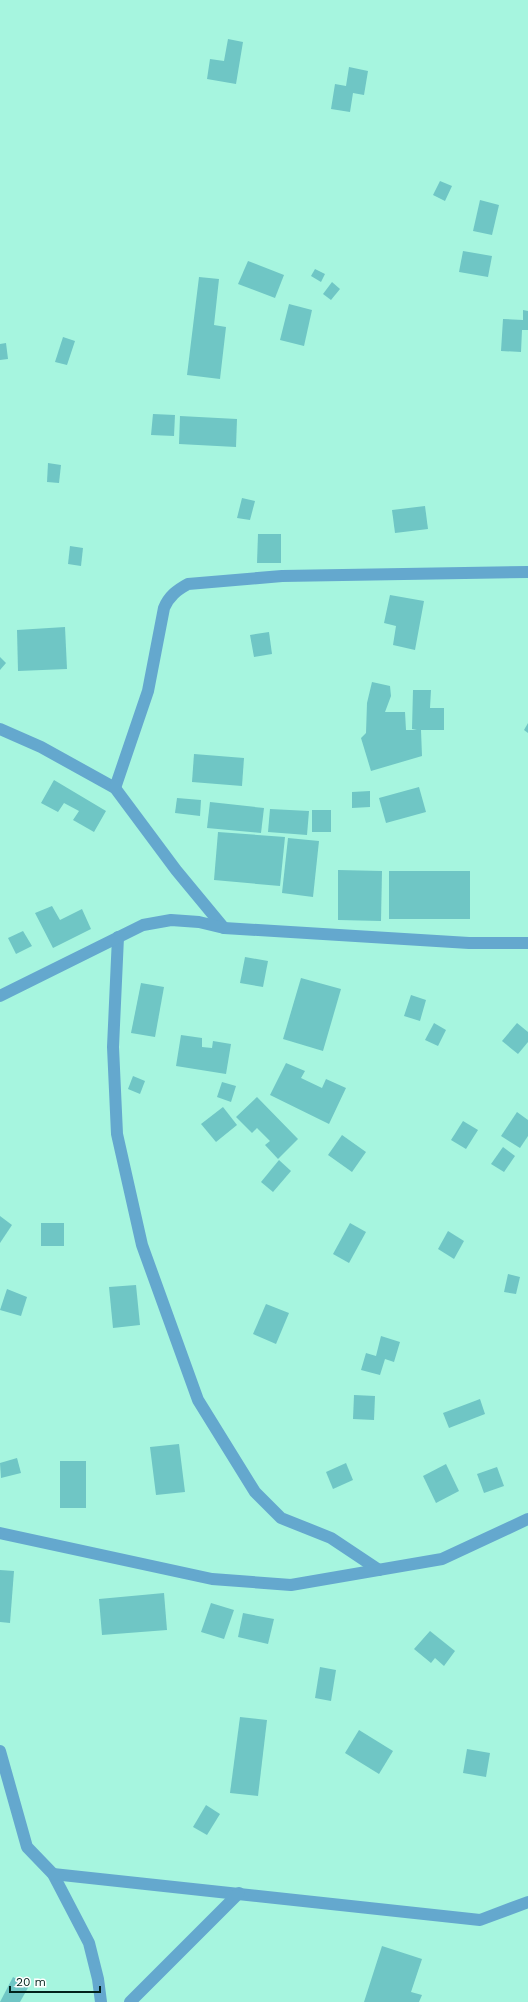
<svg xmlns="http://www.w3.org/2000/svg" width="528" height="2002" font-family="'Work Sans',sans-serif">
	<rect width="100%" height="100%" fill="#a6f5df"/>
	<g fill="#6fc6c5">
		<polygon points="228,39 243,42 236,84 207,79 210,59 224,61"/>
		<polygon points="349,67 368,71 364,95 353,93 350,112 331,109 335,84 346,86"/>
		<polygon points="440,181 452,186 445,201 433,195"/>
		<polygon points="480,200 499,205 492,235 473,231"/>
		<polygon points="463,251 492,256 488,277 459,272"/>
		<polygon points="248,261 284,275 275,298 238,284"/>
		<polygon points="315,269 325,274 321,282 311,276"/>
		<polygon points="199,277 219,279 214,325 226,327 220,379 187,375"/>
		<polygon points="332,282 340,289 331,300 323,294"/>
		<polygon points="289,304 312,310 304,346 280,340"/>
		<polygon points="523,310 528,311 528,330 522,330 521,352 501,351 503,319 523,320"/>
		<polygon points="63,337 75,341 67,365 55,362"/>
		<polygon points="6,343 8,359 0,360 0,344"/>
		<polygon points="153,414 175,415 174,436 151,435"/>
		<polygon points="180,416 237,419 236,447 179,444"/>
		<polygon points="48,463 61,465 59,483 47,482"/>
		<polygon points="242,498 255,501 250,520 237,518"/>
		<polygon points="425,506 428,529 395,533 392,510"/>
		<polygon points="258,534 281,534 281,563 257,563"/>
		<polygon points="70,546 83,548 81,566 68,564"/>
		<polygon points="390,595 424,601 415,650 393,645 396,626 384,623"/>
		<polygon points="65,627 67,669 18,671 17,630"/>
		<polygon points="269,632 272,654 254,657 250,635"/>
		<polygon points="0,657 6,663 0,670"/>
		<polygon points="372,682 390,686 391,696 385,712 405,712 406,730 417,730 412,729 413,690 431,690 430,708 444,708 444,730 421,730 422,756 371,771 361,738 366,733 367,703"/>
		<polygon points="528,723 528,733 524,730"/>
		<polygon points="194,754 244,758 242,786 192,782"/>
		<polygon points="54,780 106,811 94,832 73,820 79,811 64,803 58,812 41,803"/>
		<polygon points="419,787 426,812 386,823 379,798"/>
		<polygon points="370,791 370,807 352,808 352,792"/>
		<polygon points="177,798 201,800 200,816 175,813"/>
		<polygon points="210,802 264,808 261,833 207,828"/>
		<polygon points="270,809 309,811 307,835 268,832"/>
		<rect x="312" y="810" width="19" height="22"/>
		<polygon points="218,832 285,837 280,886 214,880"/>
		<polygon points="288,838 319,841 313,897 282,893"/>
		<polygon points="338,870 382,871 381,921 338,920"/>
		<rect x="389" y="871" width="81" height="48"/>
		<polygon points="52,906 60,920 82,909 91,929 53,948 35,913"/>
		<polygon points="23,931 32,946 16,954 8,938"/>
		<polygon points="245,957 268,961 263,987 240,983"/>
		<polygon points="301,978 341,989 323,1051 283,1039"/>
		<polygon points="141,983 164,987 155,1037 131,1033"/>
		<polygon points="411,995 426,1000 420,1021 404,1016"/>
		<polygon points="434,1023 446,1030 438,1046 425,1040"/>
		<polygon points="517,1023 528,1032 528,1042 518,1054 502,1041"/>
		<polygon points="181,1035 202,1038 202,1047 212,1048 213,1041 231,1044 226,1074 176,1066"/>
		<polygon points="286,1063 305,1071 301,1078 322,1088 326,1079 346,1088 329,1124 270,1095"/>
		<polygon points="133,1076 145,1081 140,1094 128,1089"/>
		<polygon points="222,1082 236,1086 231,1102 217,1097"/>
		<polygon points="257,1097 298,1139 278,1159 265,1145 270,1141 257,1128 252,1133 236,1117"/>
		<polygon points="223,1107 237,1125 216,1142 201,1124"/>
		<polygon points="517,1112 528,1120 528,1136 520,1148 501,1136"/>
		<polygon points="463,1121 478,1130 466,1149 451,1140"/>
		<polygon points="342,1135 366,1152 352,1172 328,1155"/>
		<polygon points="503,1147 515,1156 504,1172 491,1164"/>
		<polygon points="279,1160 291,1171 273,1192 261,1182"/>
		<polygon points="0,1216 12,1225 0,1243"/>
		<rect x="41" y="1223" width="23" height="23"/>
		<polygon points="350,1223 366,1232 349,1263 333,1254"/>
		<polygon points="448,1231 464,1241 454,1259 438,1249"/>
		<polygon points="508,1274 520,1277 516,1294 504,1292"/>
		<polygon points="136,1285 140,1325 113,1328 109,1287"/>
		<polygon points="7,1289 27,1297 21,1316 0,1310"/>
		<polygon points="266,1304 289,1313 276,1344 253,1334"/>
		<polygon points="381,1336 400,1342 394,1362 385,1359 380,1375 361,1370 366,1353 376,1356"/>
		<polygon points="354,1395 375,1396 374,1420 353,1419"/>
		<polygon points="480,1399 485,1414 449,1428 443,1413"/>
		<polygon points="179,1444 185,1492 156,1495 150,1447"/>
		<polygon points="17,1458 21,1473 1,1478 0,1463"/>
		<rect x="60" y="1461" width="26" height="47"/>
		<polygon points="346,1463 353,1480 333,1489 326,1472"/>
		<polygon points="446,1464 459,1491 436,1503 423,1476"/>
		<polygon points="497,1467 504,1486 484,1493 477,1474"/>
		<polygon points="0,1570 14,1571 10,1623 0,1622"/>
		<polygon points="164,1593 167,1630 102,1635 99,1599"/>
		<polygon points="211,1603 234,1610 224,1639 201,1632"/>
		<polygon points="243,1613 274,1619 268,1644 238,1637"/>
		<polygon points="430,1631 455,1651 444,1666 435,1658 431,1663 414,1649"/>
		<polygon points="320,1667 336,1670 331,1701 315,1698"/>
		<polygon points="240,1717 267,1720 258,1796 230,1793"/>
		<polygon points="359,1730 393,1751 379,1774 345,1753"/>
		<polygon points="467,1749 490,1753 486,1777 463,1773"/>
		<polygon points="206,1805 220,1814 207,1835 193,1827"/>
		<polygon points="382,1946 422,1959 411,1992 422,1995 419,2002 364,2002"/>
		<polygon points="13,1977 29,1986 20,2002 0,2002"/>
	</g>
	<g fill="none" stroke-linecap="round" stroke-linejoin="round">
		<g stroke="#64a8ce" stroke-width="12">
			<polyline points="0,729 41,747 115,788 176,870 224,928"/>
			<path d="M115 788 148 691 164 608C169 596 177 590 188 584L282 576 528 572"/>
			<polyline points="118,937 113,1047 117,1134 142,1245 198,1400 255,1492 281,1518 331,1538 379,1570"/>
			<polyline points="0,996 143,925 171,920 199,922 224,928 469,943 528,943"/>
			<polyline points="0,1533 212,1579 291,1585 442,1559 528,1519"/>
			<polyline points="0,1751 27,1847 53,1874 89,1943 98,1979 101,2002"/>
			<polyline points="53,1874 480,1920 528,1902"/>
			<polyline points="130,2002 239,1893"/>
		</g>
	</g>
	<path d="M10 1986v6h90v-6" fill="none" stroke="#01221b" stroke-width="2"/>
	<text x="16" y="1986" font-size="12" fill="#01221b" stroke="#ffffff" stroke-width="3" paint-order="stroke">20 m</text>
</svg>
